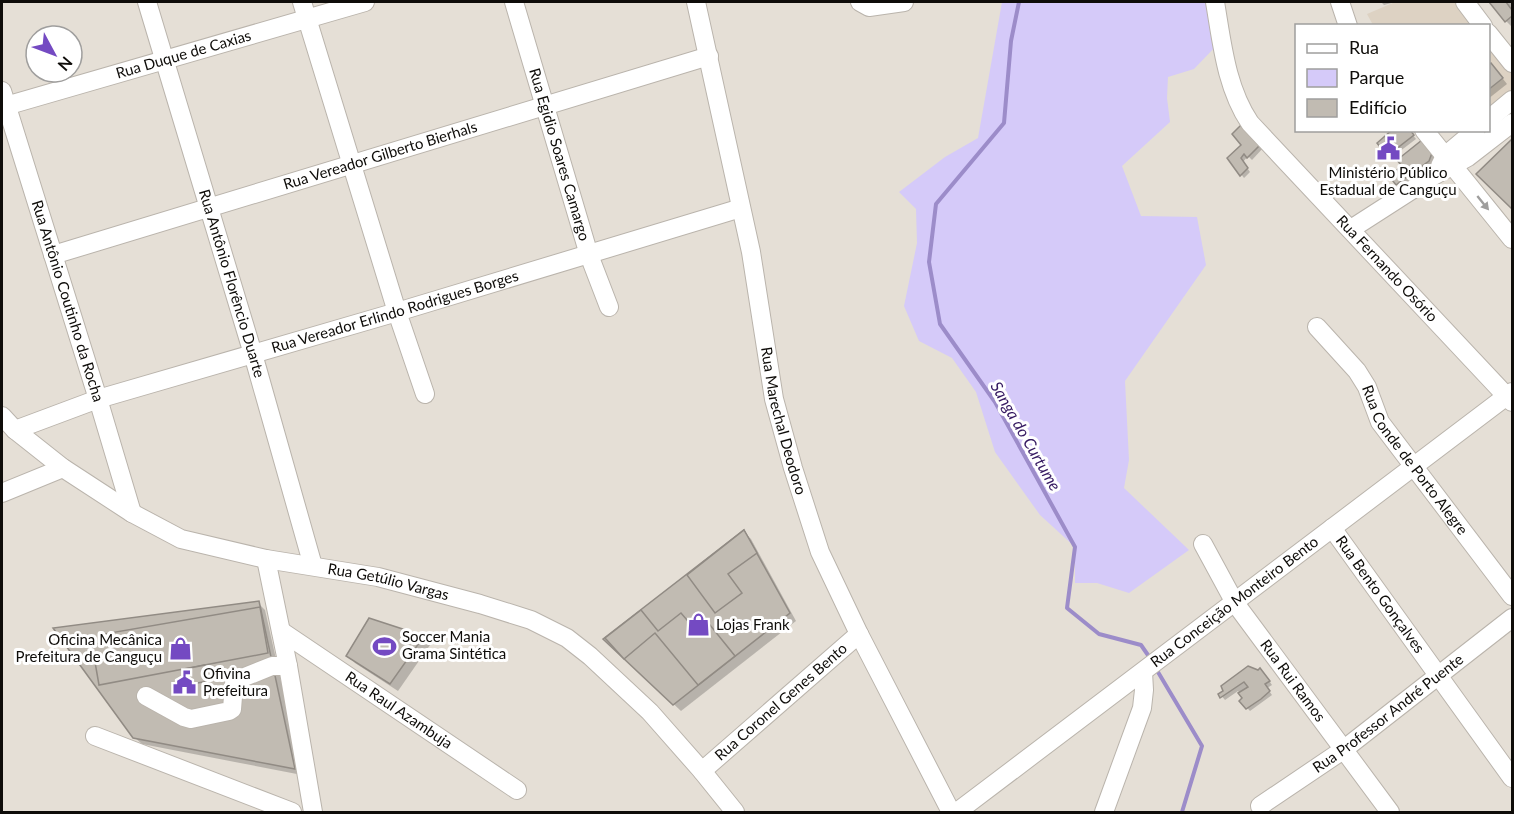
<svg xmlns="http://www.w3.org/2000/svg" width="1514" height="814" font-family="Lato,sans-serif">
	<rect width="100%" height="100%" fill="#e5dfd6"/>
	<g fill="#ddd2c3">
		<polygon points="1395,2 1461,2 1479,25 1373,25 1367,14"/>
		<polygon points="1488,39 1512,71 1512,90 1489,110"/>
	</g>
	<polygon fill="#d5caf9" points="1002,2 1210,2 1218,44 1194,69 1168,77 1167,98 1170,122 1122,166 1141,216 1197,217 1206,265 1125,381 1129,460 1124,488 1189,550 1129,593 1097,583 1075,583 1075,547 1040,515 995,452 976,392 952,358 919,341 904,306 917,243 916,209 899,192 945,157 978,138"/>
	<g fill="#0003">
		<polygon points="1381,2 1395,2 1384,5"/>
		<polygon points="1491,2 1512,2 1512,27 1506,21"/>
		<polygon points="1488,67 1496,70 1507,84 1488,99"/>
		<polygon points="1409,130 1416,139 1391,158 1388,155"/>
		<polygon points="1234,134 1264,147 1252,160 1248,156 1243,162 1250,172 1244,178 1229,158 1243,145"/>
		<polygon points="1512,141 1512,208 1478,174"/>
		<polygon points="1422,142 1439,161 1417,182 1413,178 1401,187 1391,176 1402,168"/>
		<polygon points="744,532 751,539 796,621 681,711 605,639"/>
		<polygon points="258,603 265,610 302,775 142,744 134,737"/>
		<polygon points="423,638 430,645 398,691 355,663 348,655"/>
		<polygon points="1264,673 1272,685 1267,688 1272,695 1250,711 1241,701 1244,698 1238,691 1225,700 1220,694 1225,691 1222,687"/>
	</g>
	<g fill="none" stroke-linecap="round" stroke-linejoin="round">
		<g stroke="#9c8cc9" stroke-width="4">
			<polyline points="1019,2 1011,41 1004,123 936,204 929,262 940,324 995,402 1075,547 1067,608 1099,634 1141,645 1150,658"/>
			<polyline points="1155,667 1202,746 1182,812"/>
		</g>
	</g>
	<g fill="#c1bbb2" stroke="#918b84" stroke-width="1.5">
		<polygon points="1489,2 1506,2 1512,10 1512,16 1505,22"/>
		<polygon points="1491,63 1503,78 1488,90 1488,65"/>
		<polygon points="1243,123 1262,143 1247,158 1244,154 1241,158 1248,168 1240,176 1227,158 1241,145 1232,134"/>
		<polygon points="1392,130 1410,130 1414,135 1387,156 1377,143"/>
		<polygon points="1512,139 1512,209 1476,174"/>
		<polygon points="1422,140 1432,153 1429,161 1409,175 1397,160"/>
		<polygon points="1402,166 1409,175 1396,185 1389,176"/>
		<polygon points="744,530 790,613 673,705 603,639"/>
		<polygon points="744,530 757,553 728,574 742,593 715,613 687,575"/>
		<polygon points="259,601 295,769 133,738 53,628"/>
		<polygon points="260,607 268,653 99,685 92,645 105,642 104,634"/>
		<polygon points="641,610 658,631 681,613 699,634 710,625 735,656 698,685 655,633 624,659 605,638"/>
		<polygon points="369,618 424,636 390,684 346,656"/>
		<polygon points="205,665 208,681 187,685 185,669"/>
		<polygon points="1248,666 1258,670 1260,668 1270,681 1265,684 1270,691 1261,699 1246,709 1239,701 1242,698 1238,693 1248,687 1244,682 1220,698 1218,694 1223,691 1221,686"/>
	</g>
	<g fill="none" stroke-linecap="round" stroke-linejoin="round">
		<defs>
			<g id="minor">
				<path id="s1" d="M147 2 253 354 313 566"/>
				<polyline points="302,2 397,312 425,394"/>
				<path id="s2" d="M514 2 589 255 609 307"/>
				<path id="s3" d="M696 2 751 252 774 399 793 468 820 552 859 634 951 812"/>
				<polyline points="860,2 869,7 904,2"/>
				<path id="s4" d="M1215 2C1222 43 1226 87 1250 123L1512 402"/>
				<polyline points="1340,2 1348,26"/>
				<polyline points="1465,2 1483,26"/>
				<polyline points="1488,33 1512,63"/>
				<path id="s5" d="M2 91 98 399 132 513"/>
				<path id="s6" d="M2 107 365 2"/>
				<polyline points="1488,120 1512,100"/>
				<polyline points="1424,130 1512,239"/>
				<polyline points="1440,166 1445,156 1476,130"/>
				<polyline points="1351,229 1435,175 1468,157 1512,123"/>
				<path id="s7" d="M53 255 709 56"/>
				<path id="s8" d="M1317 327 1357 371 1367 387 1380 422 1512 596"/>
				<path id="s9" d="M2 416 15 430 63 468 132 513 181 539 266 559 378 577 480 604 531 620 567 638 590 656 650 712 702 771 735 812"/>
				<path id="s10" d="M15 430 98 399 397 312 741 208"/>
				<polyline points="2,493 63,468"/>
				<path id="s11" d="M1332 528 1512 778"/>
				<path id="s12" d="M1203 544 1235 603 1390 812"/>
				<polyline points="266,559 288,666 313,812"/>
				<path id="s13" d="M281 631 517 790"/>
				<polyline points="146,696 184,717 191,719 229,711 232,709 234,684 237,680 272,666 288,666"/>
				<polyline points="95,736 292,812"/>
				<path id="s14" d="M702 771 859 634"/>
				<path id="s15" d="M1260 806 1343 750 1512 618"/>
				<path id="s16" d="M957 812 1512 392"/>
				<polyline points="1104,812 1142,708 1144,690 1143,672"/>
			</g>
		</defs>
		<use href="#minor" stroke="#bab4ac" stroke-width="20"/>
		<use href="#minor" stroke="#fff" stroke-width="18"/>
	</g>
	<defs><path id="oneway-solid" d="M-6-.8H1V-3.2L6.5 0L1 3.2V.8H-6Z" transform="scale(1.5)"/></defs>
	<use fill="#9f9e9d" href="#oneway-solid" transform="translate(1483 203) rotate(51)"/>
	<defs>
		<symbol id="civic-bare" viewBox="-9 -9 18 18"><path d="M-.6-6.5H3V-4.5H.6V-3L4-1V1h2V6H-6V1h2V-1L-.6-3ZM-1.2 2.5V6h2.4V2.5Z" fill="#744ac2" stroke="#fff" stroke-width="2.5" paint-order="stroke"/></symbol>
		<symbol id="shop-bare" viewBox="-9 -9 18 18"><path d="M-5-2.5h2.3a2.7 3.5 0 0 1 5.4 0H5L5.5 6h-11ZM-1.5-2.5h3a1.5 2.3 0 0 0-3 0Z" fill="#744ac2" stroke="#fff" stroke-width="2.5" paint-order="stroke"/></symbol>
		<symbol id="stadium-bare" viewBox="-9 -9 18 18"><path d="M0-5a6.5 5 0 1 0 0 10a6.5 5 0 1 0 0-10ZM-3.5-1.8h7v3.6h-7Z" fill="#744ac2" stroke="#fff" stroke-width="2.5" paint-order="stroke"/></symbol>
	</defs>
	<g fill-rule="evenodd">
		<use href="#civic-bare" x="1372" y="132" width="33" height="33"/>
		<use href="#shop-bare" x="682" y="608" width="33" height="33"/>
		<use href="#stadium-bare" x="368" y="630" width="33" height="33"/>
		<use href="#shop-bare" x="164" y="632" width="33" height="33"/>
		<use href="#civic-bare" x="168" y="666" width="33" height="33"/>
	</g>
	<g text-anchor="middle" stroke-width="6" stroke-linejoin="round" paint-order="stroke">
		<g font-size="15" fill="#0e0c09" stroke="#fff">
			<text dy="5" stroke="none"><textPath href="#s6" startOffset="189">Rua Duque de Caxias</textPath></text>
			<text dy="5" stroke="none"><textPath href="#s2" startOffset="159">Rua Egidio Soares Camargo</textPath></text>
			<text dy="5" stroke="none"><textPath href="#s7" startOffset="342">Rua Vereador Gilberto Bierhals</textPath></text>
			<text dy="5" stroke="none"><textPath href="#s4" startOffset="327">Rua Fernando Osório</textPath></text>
			<text dy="5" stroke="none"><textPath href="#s1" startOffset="294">Rua Antônio Florêncio Duarte</textPath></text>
			<text dy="5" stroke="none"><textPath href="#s5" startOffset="220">Rua Antônio Coutinho da Rocha</textPath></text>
			<text dy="5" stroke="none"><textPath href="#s10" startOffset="398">Rua Vereador Erlindo Rodrigues Borges</textPath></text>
			<text dy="5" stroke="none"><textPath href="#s3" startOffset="428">Rua Marechal Deodoro</textPath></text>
			<text dy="5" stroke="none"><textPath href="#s8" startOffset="166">Rua Conde de Porto Alegre</textPath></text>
			<text dy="5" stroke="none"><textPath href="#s9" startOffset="430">Rua Getúlio Vargas</textPath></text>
			<text dy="5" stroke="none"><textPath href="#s11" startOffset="82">Rua Bento Gonçalves</textPath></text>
			<text dy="5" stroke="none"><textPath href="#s16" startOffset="348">Rua Conceição Monteiro Bento</textPath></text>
			<text dy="5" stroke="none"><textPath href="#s12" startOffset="164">Rua Rui Ramos</textPath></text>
			<text dy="5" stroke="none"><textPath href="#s14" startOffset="105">Rua Coronel Genes Bento</textPath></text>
			<text dy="5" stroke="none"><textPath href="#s13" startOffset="142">Rua Raul Azambuja</textPath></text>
			<text dy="5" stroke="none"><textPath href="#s15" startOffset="158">Rua Professor André Puente</textPath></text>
		</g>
		<g font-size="15" fill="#0e0c09" stroke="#fff" text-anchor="start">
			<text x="1388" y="178" text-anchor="middle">Ministério Público<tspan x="1388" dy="17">Estadual de Canguçu</tspan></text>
			<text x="716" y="630">Lojas Frank</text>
			<text x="402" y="642">Soccer Mania<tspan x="402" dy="17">Grama Sintética</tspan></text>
			<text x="162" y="645" text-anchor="end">Oficina Mecânica<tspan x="162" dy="17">Prefeitura de Canguçu</tspan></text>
			<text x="203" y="679">Ofivina<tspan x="203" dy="17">Prefeitura</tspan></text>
		</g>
		<g font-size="16" font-style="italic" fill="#341860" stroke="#fff">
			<text transform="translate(1026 436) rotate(60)" y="6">Sanga do Curtume</text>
		</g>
	</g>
	<rect width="1514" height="814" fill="none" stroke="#0e0c09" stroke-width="6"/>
	<rect x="1295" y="24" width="195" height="108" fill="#ffffff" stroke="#9f9e9d" stroke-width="1.5"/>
	<rect x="1307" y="44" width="30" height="9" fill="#ffffff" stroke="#9f9e9d" stroke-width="1.5"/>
	<text x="1349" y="54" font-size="18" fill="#0e0c09">Rua</text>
	<rect x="1307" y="69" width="30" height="18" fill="#d5caf9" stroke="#9f9e9d" stroke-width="1.5"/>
	<text x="1349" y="84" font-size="18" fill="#0e0c09">Parque</text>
	<rect x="1307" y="99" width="30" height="18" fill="#c1bbb2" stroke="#9f9e9d" stroke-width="1.5"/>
	<text x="1349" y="114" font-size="18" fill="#0e0c09">Edifício</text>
	<g transform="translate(54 54) rotate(131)"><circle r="28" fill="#ffffff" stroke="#9f9e9d" stroke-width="1.5"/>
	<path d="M0-4.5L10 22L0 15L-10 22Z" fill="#744ac2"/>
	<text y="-9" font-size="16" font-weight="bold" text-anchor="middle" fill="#0e0c09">N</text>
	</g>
</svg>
